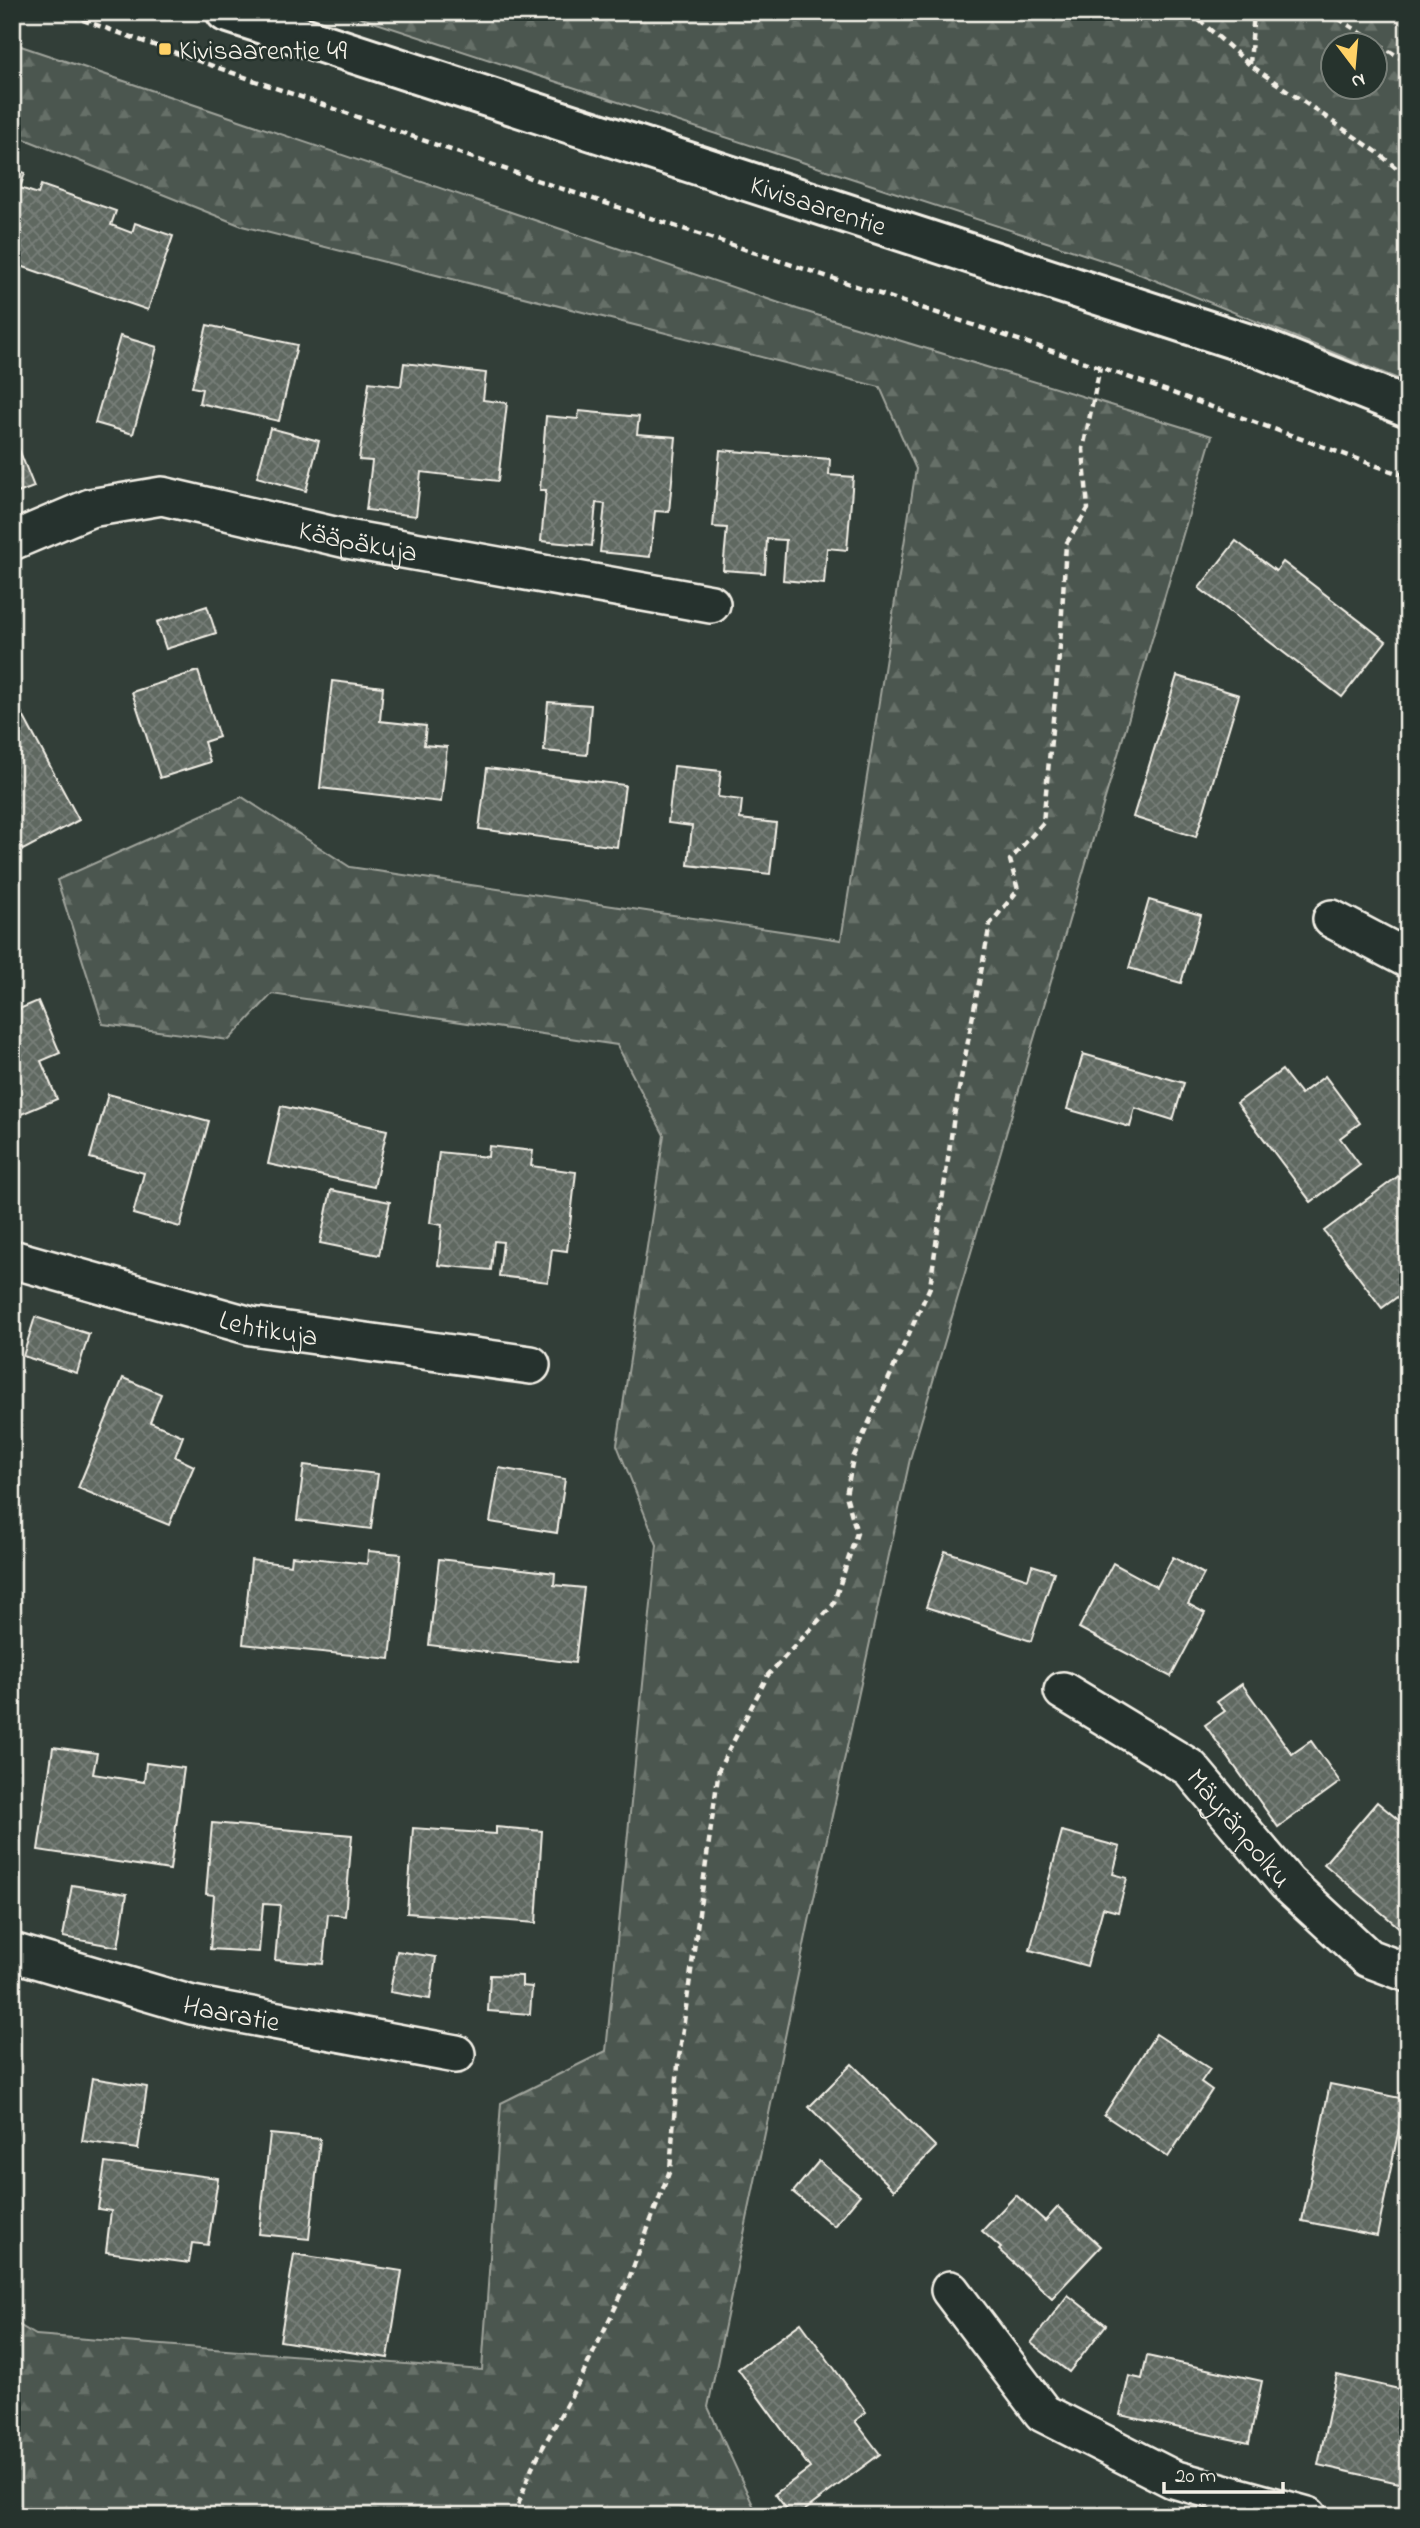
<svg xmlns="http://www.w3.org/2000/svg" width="1420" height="2528" font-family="'Indie Flower',sans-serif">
	<defs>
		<pattern id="forest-firs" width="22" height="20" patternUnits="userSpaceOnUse" patternTransform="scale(1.75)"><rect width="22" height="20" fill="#4c564f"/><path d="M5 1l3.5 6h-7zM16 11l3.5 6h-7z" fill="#666f68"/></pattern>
		<pattern id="building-cross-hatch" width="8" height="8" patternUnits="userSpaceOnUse" patternTransform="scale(1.75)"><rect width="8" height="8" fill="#5f6861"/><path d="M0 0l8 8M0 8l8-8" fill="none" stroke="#777e78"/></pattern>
	</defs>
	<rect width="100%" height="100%" fill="#323e38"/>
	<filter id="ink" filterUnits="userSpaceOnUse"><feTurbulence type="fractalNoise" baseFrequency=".0143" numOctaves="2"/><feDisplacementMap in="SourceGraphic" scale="14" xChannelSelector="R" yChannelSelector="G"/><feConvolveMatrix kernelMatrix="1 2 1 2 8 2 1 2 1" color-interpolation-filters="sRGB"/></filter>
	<g filter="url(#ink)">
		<g fill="url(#forest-firs)" stroke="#a0a49c" stroke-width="2" fill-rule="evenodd">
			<path d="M343 12H1408V383L1120 266ZM1332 46H1374V88H1332Z"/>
			<polygon points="12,43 797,309 1212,436 910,1459 811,1912 708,2407 758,2516 12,2516 12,2321 36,2335 482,2370 501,2103 606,2051 657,1545 617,1445 664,1135 617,1045 272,994 229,1040 103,1024 57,880 242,797 350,867 841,940 916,469 880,387 242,226 12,134"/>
		</g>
		<g fill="url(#building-cross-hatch)" stroke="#f4f1e8" stroke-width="2">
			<polygon points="12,169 25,173 20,188 38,194 41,185 116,211 111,225 132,233 135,223 173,236 148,310 12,263"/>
			<polygon points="207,325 297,345 279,421 199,403 202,389 192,387"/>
			<polygon points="120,336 157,347 133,434 95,423"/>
			<polygon points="404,363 486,373 483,400 507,403 498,481 421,472 416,516 366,510 372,461 359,460 369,382 401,386"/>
			<polygon points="579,411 639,417 637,434 676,437 669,512 655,511 650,557 600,552 605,504 596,503 592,546 541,541 546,490 540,490 546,416 578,419"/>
			<polygon points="270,428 319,441 306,491 257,477"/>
			<polygon points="12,432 34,487 15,494 12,491"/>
			<polygon points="720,450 830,459 829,475 853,477 847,550 827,548 824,584 783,580 786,540 767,539 765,573 723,570 727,528 713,527"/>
			<polygon points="1236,541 1276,571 1283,562 1386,641 1342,697 1199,588"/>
			<polygon points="207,606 216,633 166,649 157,622"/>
			<polygon points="198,671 219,737 204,742 210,762 160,778 132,692"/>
			<polygon points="1177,676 1239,695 1196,837 1133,817"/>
			<polygon points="332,681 383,687 380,721 426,726 424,745 447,747 441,802 320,788"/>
			<polygon points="548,702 591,705 587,755 544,751"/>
			<polygon points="18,706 79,820 23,850 12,829 12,709"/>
			<polygon points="674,766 721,771 718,797 742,800 740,819 776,823 770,874 688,865 692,826 668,823"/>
			<polygon points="487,768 625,785 617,847 479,829"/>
			<polygon points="1149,900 1201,915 1181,983 1129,968"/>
			<polygon points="12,998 17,1010 38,1001 60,1053 41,1061 57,1099 12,1118"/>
			<polygon points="1083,1054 1184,1083 1173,1120 1135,1108 1130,1127 1067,1109"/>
			<polygon points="1282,1070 1301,1094 1325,1076 1360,1123 1340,1138 1360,1165 1311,1202 1237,1103"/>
			<polygon points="108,1094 209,1121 180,1227 133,1214 144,1173 90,1158"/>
			<polygon points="281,1106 387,1130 374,1187 268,1164"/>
			<polygon points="489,1146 533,1151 531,1166 576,1172 567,1251 552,1249 548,1282 499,1276 503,1242 494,1241 491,1270 438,1265 442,1225 430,1223 439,1152 488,1157"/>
			<polygon points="1408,1169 1408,1248 1401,1253 1408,1262 1408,1289 1382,1308 1324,1231"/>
			<polygon points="331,1190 390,1202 379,1255 320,1243"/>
			<polygon points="35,1317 89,1334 77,1373 23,1356"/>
			<polygon points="123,1378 161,1394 150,1422 183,1436 175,1457 194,1466 169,1525 78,1488"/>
			<polygon points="304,1465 378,1474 371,1529 297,1520"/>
			<polygon points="499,1468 565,1479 557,1533 490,1522"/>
			<polygon points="368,1551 401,1554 390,1659 243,1644 251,1560 291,1565 292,1556 367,1564"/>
			<polygon points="945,1551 1028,1579 1032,1565 1054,1572 1031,1641 926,1607"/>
			<polygon points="1173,1557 1204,1574 1188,1604 1205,1613 1171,1677 1079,1628 1113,1563 1157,1587"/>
			<polygon points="439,1559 555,1573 554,1585 584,1588 575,1663 429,1645"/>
			<polygon points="1242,1684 1292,1754 1311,1741 1340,1782 1278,1827 1205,1725 1225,1711 1217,1702"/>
			<polygon points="53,1747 97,1753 93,1774 144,1782 146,1763 184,1768 170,1870 38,1850"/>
			<polygon points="1377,1802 1408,1828 1408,1935 1324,1864"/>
			<polygon points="212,1823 352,1835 345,1916 328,1914 323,1964 275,1960 280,1905 263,1904 259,1952 210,1949 214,1895 206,1894"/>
			<polygon points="496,1827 542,1831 536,1923 407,1913 413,1828 496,1834"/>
			<polygon points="1062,1831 1120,1847 1113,1874 1127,1878 1118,1912 1103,1908 1087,1966 1030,1950"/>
			<polygon points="72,1885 127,1894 118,1947 63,1937"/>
			<polygon points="397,1951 436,1957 430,1999 390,1992"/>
			<polygon points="490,1975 522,1976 522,1986 532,1987 530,2014 488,2011"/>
			<polygon points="1156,2034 1210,2069 1201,2082 1212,2090 1168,2157 1104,2115"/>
			<polygon points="852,2064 936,2147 894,2190 809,2107"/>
			<polygon points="92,2078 147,2087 138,2149 82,2141"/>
			<polygon points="1330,2084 1405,2099 1377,2236 1302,2221"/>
			<polygon points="12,2115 19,2116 12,2161"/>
			<polygon points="270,2134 320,2139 309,2239 259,2234"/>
			<polygon points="819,2161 860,2195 834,2226 793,2192"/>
			<polygon points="105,2163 218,2178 208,2245 192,2243 189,2263 106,2252 111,2211 98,2209"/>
			<polygon points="1016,2195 1045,2221 1058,2207 1101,2246 1052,2298 999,2250 1001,2248 982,2231"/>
			<polygon points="294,2254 402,2271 388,2358 280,2341"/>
			<polygon points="1068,2295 1106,2325 1069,2372 1031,2343"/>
			<polygon points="801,2323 866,2412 855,2421 880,2454 797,2516 792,2516 775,2494 810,2468 738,2369"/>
			<polygon points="1147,2356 1262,2381 1249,2443 1120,2415 1129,2376 1142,2379"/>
			<polygon points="1337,2375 1408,2391 1408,2485 1318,2465"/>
		</g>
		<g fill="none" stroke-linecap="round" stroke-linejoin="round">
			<defs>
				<g id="minor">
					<path id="s1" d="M12 541 90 508 162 496 347 539 711 604"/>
					<polyline points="1332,919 1408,959"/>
					<path id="s2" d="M12 1259 251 1326 531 1365"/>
					<path id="s3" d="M1063 1691 1190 1768 1287 1883 1368 1958 1408 1973"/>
					<path id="s4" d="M12 1952 192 2005 456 2054"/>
					<polyline points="950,2290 1043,2413 1173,2479 1308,2516"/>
				</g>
				<g id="tertiary">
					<path id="s5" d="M226 12 1255 346 1408 407"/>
				</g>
			</defs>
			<use href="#minor" stroke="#f4f1e8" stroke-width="42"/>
			<use href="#tertiary" stroke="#f4f1e8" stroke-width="44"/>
			<g stroke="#f4f1e8" stroke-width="4.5" stroke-dasharray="7 5" stroke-linecap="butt">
				<polyline points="60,12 536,180 1100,367 1408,477"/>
				<polyline points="1190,12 1250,65 1377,152 1408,178"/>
				<polyline points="1328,12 1408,63"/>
				<polyline points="1250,64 1254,12"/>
				<polyline points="514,2516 532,2467 582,2376 628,2281 670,2170 678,2065 719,1769 768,1675 833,1605 857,1533 846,1495 853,1458 930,1287 954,1116 990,924 1018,890 1010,860 1043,823 1060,646 1066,544 1088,509 1083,449 1100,367"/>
			</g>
			<use href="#minor" stroke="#26332d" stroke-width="37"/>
			<use href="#tertiary" stroke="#26332d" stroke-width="38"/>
		</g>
	</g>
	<rect fill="#ffd166" stroke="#26332d" stroke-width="2.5" x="158" y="42" width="14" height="14" rx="3.5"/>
	<g text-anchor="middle" stroke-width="5" stroke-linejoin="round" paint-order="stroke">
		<g font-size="28" fill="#f4f1e8" stroke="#26332d" text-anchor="start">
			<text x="179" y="59">Kivisaarentie 49</text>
		</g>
		<g font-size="28" fill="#f4f1e8" stroke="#26332d">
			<text dy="10" stroke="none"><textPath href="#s5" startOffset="623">Kivisaarentie</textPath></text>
			<text dy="10" stroke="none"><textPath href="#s1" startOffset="359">Kääpäkuja</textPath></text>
			<text dy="10" stroke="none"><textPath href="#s2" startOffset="266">Lehtikuja</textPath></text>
			<text dy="10" stroke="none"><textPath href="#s3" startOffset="226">Mäyränpolku</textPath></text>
			<text dy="10" stroke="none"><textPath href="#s4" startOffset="228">Haaratie</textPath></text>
		</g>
	</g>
	<rect width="1420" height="2528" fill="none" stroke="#26332d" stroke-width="42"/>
	<rect x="21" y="21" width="1378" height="2486" fill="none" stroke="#f4f1e8" stroke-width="2.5" filter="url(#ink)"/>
	<g transform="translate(1354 66) rotate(164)"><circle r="33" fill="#26332d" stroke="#787f78" stroke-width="2"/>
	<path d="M0-5L12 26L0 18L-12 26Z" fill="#ffd166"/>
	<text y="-10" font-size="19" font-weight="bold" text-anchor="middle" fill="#f4f1e8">N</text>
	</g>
	<path d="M1164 2482v10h119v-10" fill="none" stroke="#f4f1e8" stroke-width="3.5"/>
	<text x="1175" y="2482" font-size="21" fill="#f4f1e8" stroke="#26332d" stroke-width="5" paint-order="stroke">20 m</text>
</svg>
